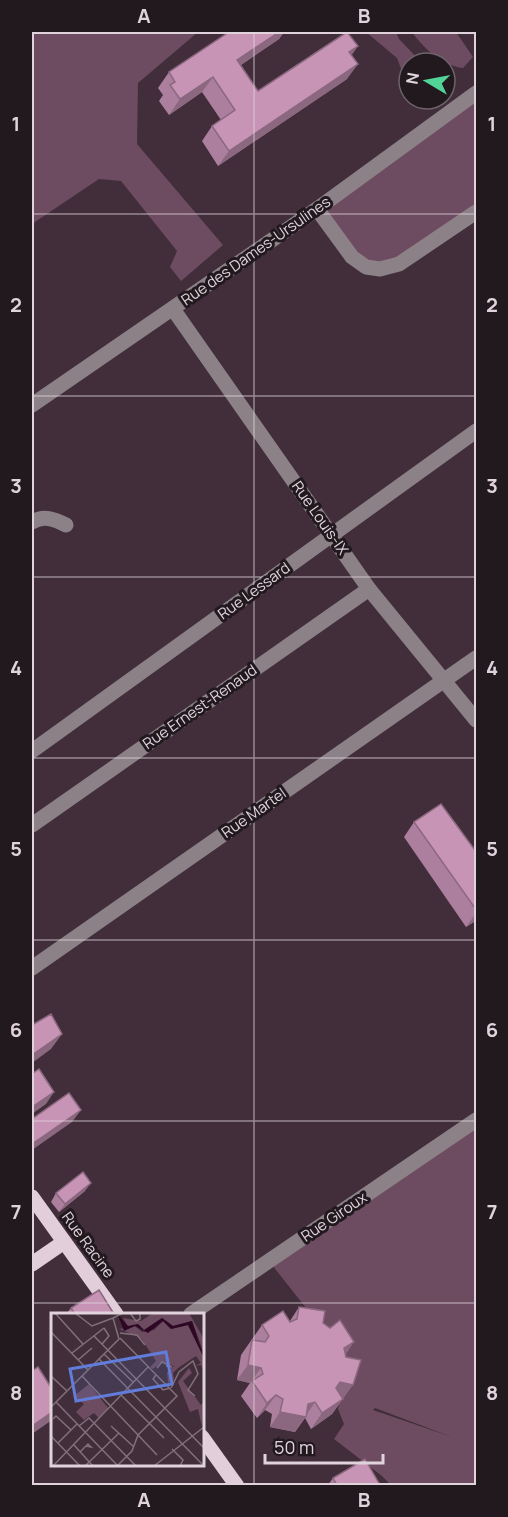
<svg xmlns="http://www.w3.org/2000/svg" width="508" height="1517" font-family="Manrope,sans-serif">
	<rect width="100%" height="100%" fill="#412e3a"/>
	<g fill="#6d4b61" fill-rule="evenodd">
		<polygon points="32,32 198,32 138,83 137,144 223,245 181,281 170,267 177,251 121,181 99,179 32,224"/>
		<polygon points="366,32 396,32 399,39 422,63 409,63 409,90 397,58"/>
		<path d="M412 32H456L473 57 463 68C443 66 423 48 412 32Z"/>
		<polygon points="476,93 476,212 415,254 366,267 317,209"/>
		<path d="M476 1122V1482L471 1486 391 1485 382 1476 334 1439 344 1424 338 1409 348 1361 272 1265ZM375 1408 452 1437 373 1410Z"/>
	</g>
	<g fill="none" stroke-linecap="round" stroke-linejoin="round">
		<g stroke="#8b8187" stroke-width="15">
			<polyline points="317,209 352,257 366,267 380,269 399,264 476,212"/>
			<polyline points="173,309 369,589 476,720"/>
			<polyline points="32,405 317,209 476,93"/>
			<path d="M32 522C44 515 54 519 66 525"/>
			<polyline points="32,751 476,431"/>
			<polyline points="32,825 369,589"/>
			<polyline points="32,968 476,658"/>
			<polyline points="191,1314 476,1120"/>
		</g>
		<g stroke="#e2cdda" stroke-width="15">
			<polyline points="32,1197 116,1314"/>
			<polyline points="32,1264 64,1242"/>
			<polyline points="202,1437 237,1486"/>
		</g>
	</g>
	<g fill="#ab7f9d">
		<polygon points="229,32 284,32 279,39 241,65 258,91 352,55 347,79 218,166 202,141 212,126 221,120 202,92 169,115 159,101 163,95 158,88 169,72"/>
		<polygon points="414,822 477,853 477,920 466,927 404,837"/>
		<polygon points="85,1191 59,1212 51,1202 56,1193"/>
		<polygon points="299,1307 323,1323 345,1354 342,1400 332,1414 311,1429 305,1418 295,1432 270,1427 272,1414 265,1410 257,1418 241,1396 250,1383 237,1380 241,1355 262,1325 290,1321"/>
		<polygon points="71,1308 114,1314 66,1314"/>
		<polygon points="333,1478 380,1485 328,1485"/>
	</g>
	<g fill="#8b687f">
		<polygon points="279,32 284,32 279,39 226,75 237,60"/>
		<polygon points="358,46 347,62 349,52"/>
		<polygon points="358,64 347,79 218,166 229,151"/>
		<polygon points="213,77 202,92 169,115 180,99"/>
		<polygon points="477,912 477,920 466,927"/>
		<polygon points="62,1034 51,1049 32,1063 32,1055"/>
		<polygon points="54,1092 46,1104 32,1114 32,1107"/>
		<polygon points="81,1110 72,1122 32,1150 32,1144"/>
		<polygon points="91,1183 85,1191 59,1212 65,1204"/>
		<polygon points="354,1342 344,1357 344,1348"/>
		<polygon points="248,1365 261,1368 250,1383 237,1380"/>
		<polygon points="340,1382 353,1385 332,1414 311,1429 322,1413 329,1397"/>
		<polygon points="276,1395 265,1410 257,1418 267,1403"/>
		<polygon points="315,1402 295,1432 270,1427 280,1412"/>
		<polygon points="52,1412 52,1420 32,1434 32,1426"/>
	</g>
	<g fill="#c794b6" stroke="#8b687f" stroke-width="1.5">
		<polygon points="229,32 279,32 237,60 258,91 347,32 358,46 349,52 358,64 229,151 212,126 235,110 213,77 180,99 170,85 175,82 169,72"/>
		<polygon points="441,804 477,853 477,911 414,822"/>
		<polygon points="51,1014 62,1034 32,1055 32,1019 34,1024"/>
		<polygon points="39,1069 54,1092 32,1107 32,1074"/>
		<polygon points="69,1093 81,1110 32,1144 32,1119"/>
		<polygon points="83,1172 91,1183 65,1204 56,1193"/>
		<polygon points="99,1290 114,1314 75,1314 71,1308"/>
		<polygon points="299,1307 325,1311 323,1323 330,1328 340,1320 354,1342 344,1348 346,1357 361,1360 353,1385 340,1382 336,1388 343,1399 322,1413 315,1402 308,1404 306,1417 280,1412 283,1399 276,1395 267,1403 252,1381 263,1374 261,1368 248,1365 252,1340 265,1342 269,1336 262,1325 283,1311 290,1322 297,1319"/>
		<polygon points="38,1367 52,1389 52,1412 32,1426 32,1371"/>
		<polygon points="365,1459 380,1485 337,1485 333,1478"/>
	</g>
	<path fill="none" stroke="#e0d3db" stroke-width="1.5" stroke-opacity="0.55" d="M254 32V1486M32 214H476M32 396H476M32 577H476M32 758H476M32 940H476M32 1121H476M32 1303H476"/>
	<g text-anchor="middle" stroke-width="6" stroke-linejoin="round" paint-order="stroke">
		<g font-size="15" fill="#e0d3db" stroke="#22191f">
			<text transform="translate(256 251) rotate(-35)" y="5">Rue des Dames-Ursulines</text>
			<text transform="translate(320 518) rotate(55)" y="5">Rue Louis-IX</text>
			<text transform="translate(254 591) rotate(-36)" y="5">Rue Lessard</text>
			<text transform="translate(200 707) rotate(-35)" y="5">Rue Ernest-Renaud</text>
			<text transform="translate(254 813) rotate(-35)" y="5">Rue Martel</text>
			<text transform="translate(334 1217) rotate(-34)" y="5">Rue Giroux</text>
			<text transform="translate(88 1245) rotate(54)" y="5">Rue Racine</text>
		</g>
	</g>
	<g transform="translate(51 1313)">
		<rect width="153" height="153" fill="#412e3a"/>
		<path d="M102 0H138L153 26V40L141 8 122 13 111 5 93 17 87 11 77 14 72 5 90 8ZM112 8 120 16 137 12 153 45V59L150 52 144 53 150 50 145 43 127 55 122 60 123 67 117 70 116 59 123 53 111 49 102 56 99 54 105 48 90 25 68 16 84 13 91 19 103 17ZM138 55 141 60 132 68 150 92 153 88 151 114 147 96 139 99 127 69ZM38 71 57 95 48 105 43 100 33 107 25 99 33 91 23 83Z" fill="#6d4b61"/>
		<path d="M66 0 77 13 87 11 93 17 111 5 122 13 141 8 153 45 137 12 120 16 112 8 97 20 84 13 73 18Z" fill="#2f0725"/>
		<path fill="none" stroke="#81707a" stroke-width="1.5" d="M4 0 32 31M24 0 41 13 62 5M79 0 85 8 89 6V1M0 19 37 57M69 20 86 22 94 32M43 23 153 135M51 31 58 23 53 15M21 40 53 15M53 41 82 69M48 46 153 153M27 47 41 35M106 55 111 49 121 54 115 53M105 62 102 66 112 77 119 75M0 63 16 78M31 63 106 142M120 75 128 59 142 48 147 61 137 77 144 83M70 82 113 125M5 89 67 153M0 94 68 26 62 5 72 0M2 106 5 103 20 117M28 113 38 105 85 153M60 113 83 134M0 123 29 153M7 130 26 111M23 132 42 153M121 136 132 147 129 153M29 139 35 133 40 134 37 131 35 133M2 153 97 54M34 153 68 120M66 153 81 138 87 122 126 83 69 25M103 153 153 114"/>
		<path fill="#617dd9" fill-opacity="0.15" stroke="#617dd9" stroke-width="3" d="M115 39 121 71 25 88 19 56Z"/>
		<rect width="153" height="153" fill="none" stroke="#e0d3db" stroke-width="3"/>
	</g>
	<rect width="508" height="1517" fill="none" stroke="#22191f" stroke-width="66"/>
	<g transform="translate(427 81) rotate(280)"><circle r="28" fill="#22191f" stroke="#6e636a" stroke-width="1.5"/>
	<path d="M0-4.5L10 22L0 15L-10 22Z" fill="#52d397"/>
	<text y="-9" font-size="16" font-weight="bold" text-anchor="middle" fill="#e0d3db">N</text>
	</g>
	<path d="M265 1454v9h118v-9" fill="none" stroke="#e0d3db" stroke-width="3"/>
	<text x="274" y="1454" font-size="18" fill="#e0d3db" stroke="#22191f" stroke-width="4.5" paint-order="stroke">50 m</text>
	<rect x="33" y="33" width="442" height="1451" fill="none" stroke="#e0d3db" stroke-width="2"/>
	<g font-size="20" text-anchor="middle" font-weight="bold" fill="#e0d3db">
		<text x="144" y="23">A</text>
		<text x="364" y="23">B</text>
		<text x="16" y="131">1</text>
		<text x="492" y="131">1</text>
		<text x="16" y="312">2</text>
		<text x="492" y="312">2</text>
		<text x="16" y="493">3</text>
		<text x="492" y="493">3</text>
		<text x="16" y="675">4</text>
		<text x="492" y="675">4</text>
		<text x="16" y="856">5</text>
		<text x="492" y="856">5</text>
		<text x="16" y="1037">6</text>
		<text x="492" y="1037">6</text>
		<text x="16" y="1219">7</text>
		<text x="492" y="1219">7</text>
		<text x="16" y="1400">8</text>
		<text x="492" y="1400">8</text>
		<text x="144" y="1507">A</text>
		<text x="364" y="1507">B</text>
	</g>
</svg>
